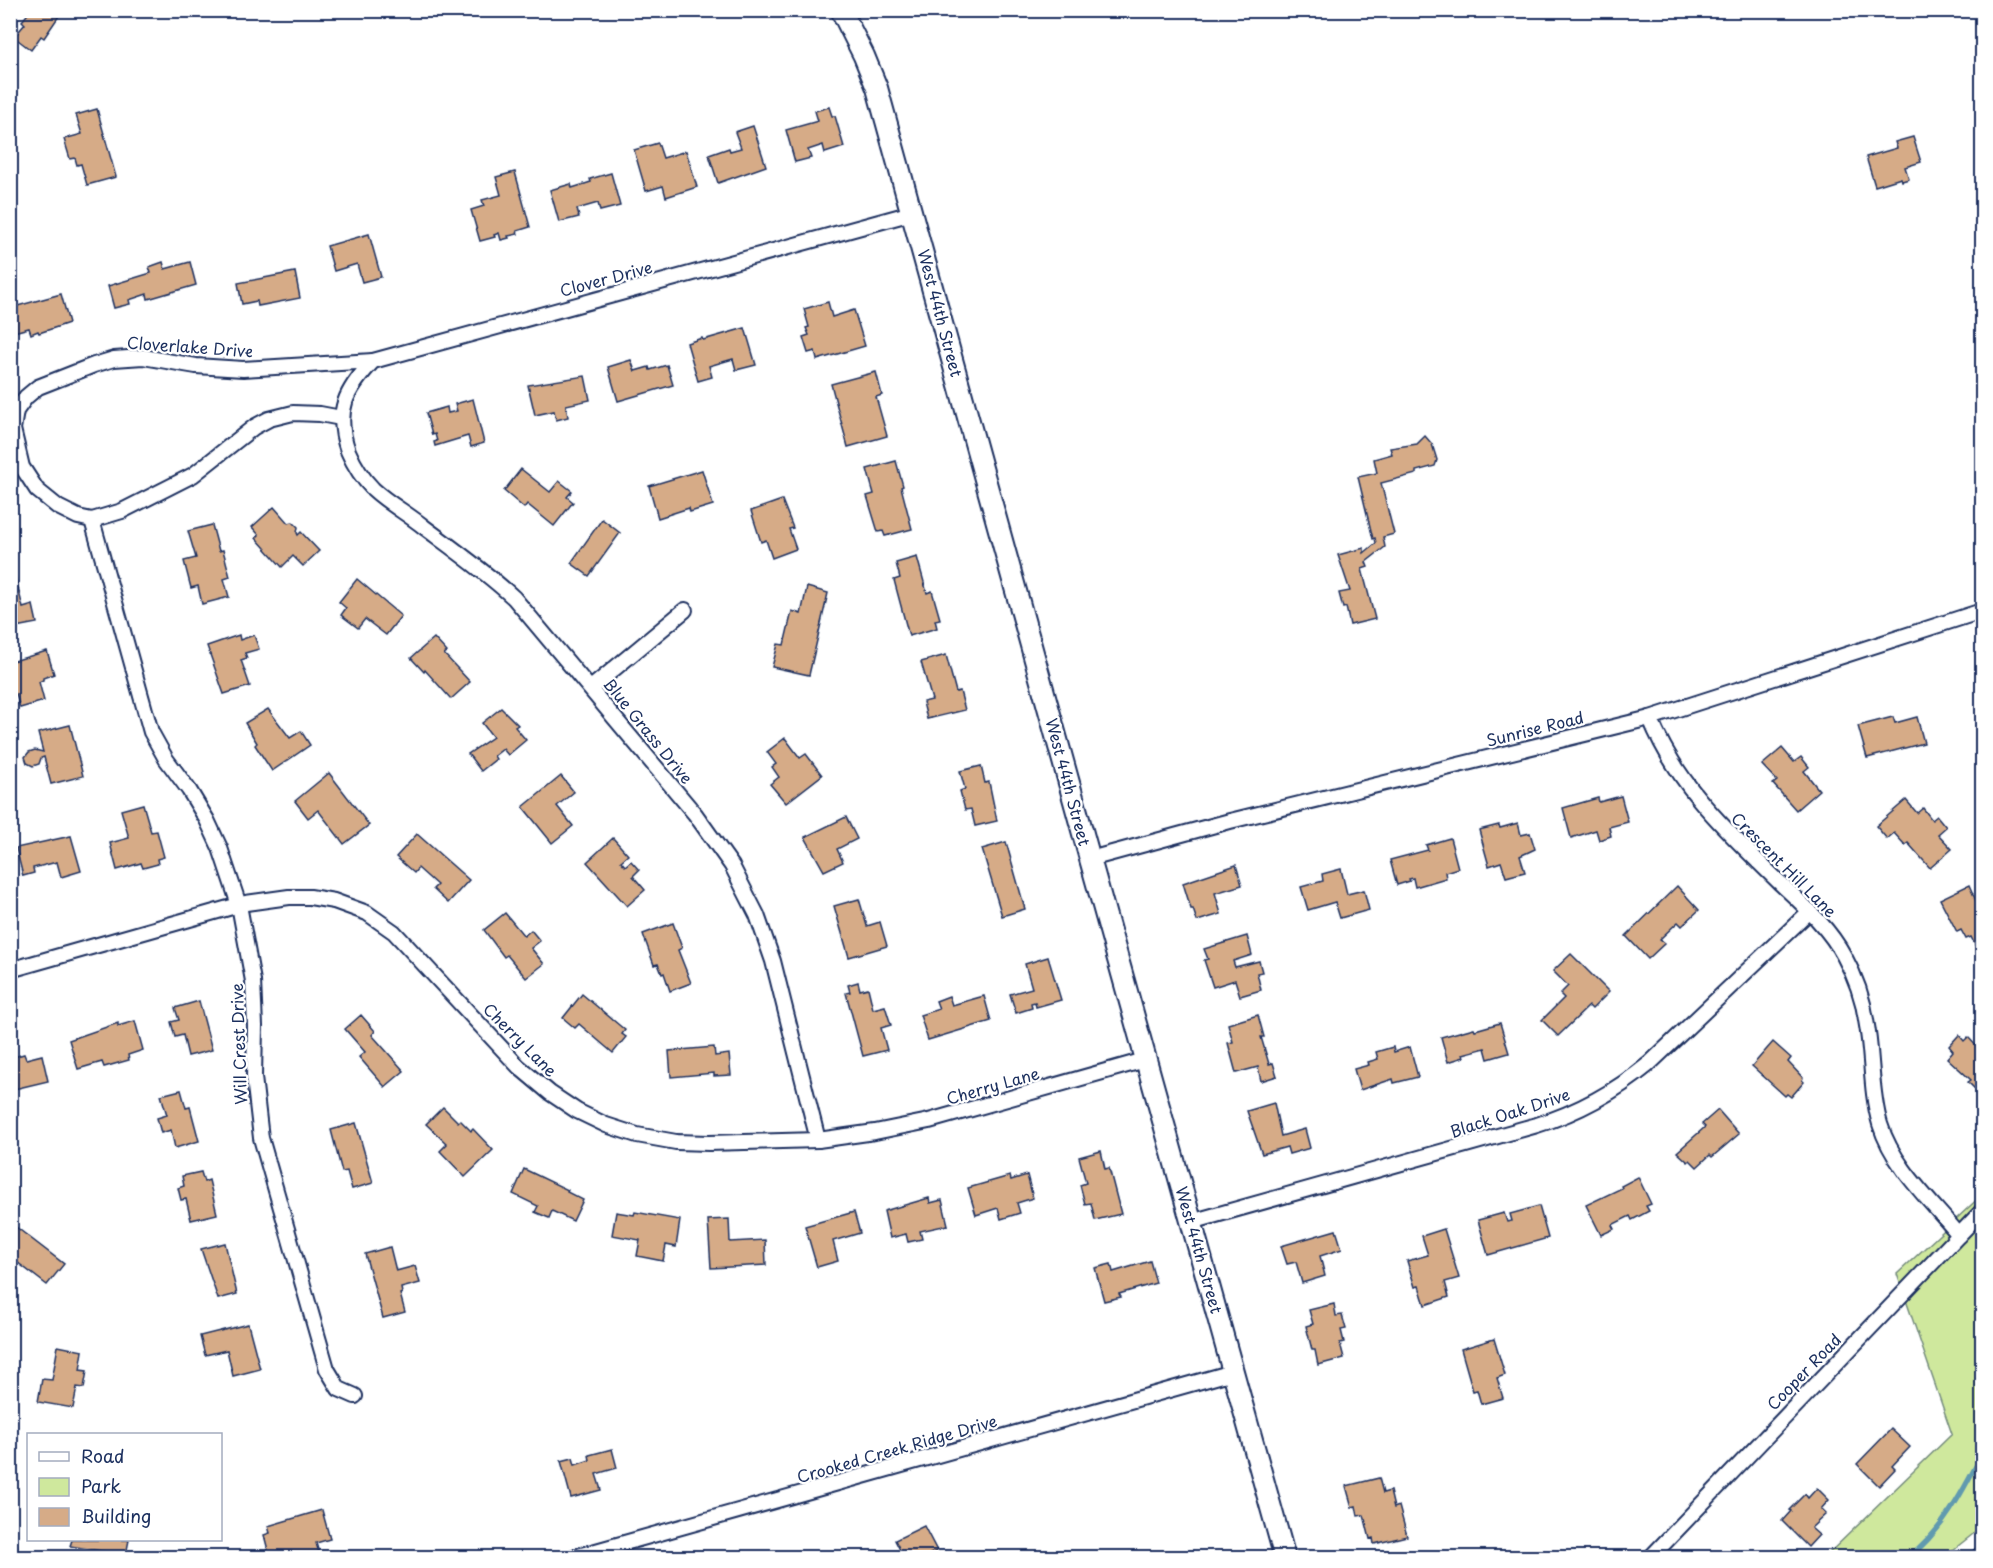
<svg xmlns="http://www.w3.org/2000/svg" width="1993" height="1568" font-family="'Playpen Sans',sans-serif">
	<rect width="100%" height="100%" fill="#fff"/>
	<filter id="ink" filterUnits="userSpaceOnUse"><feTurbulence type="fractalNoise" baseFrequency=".0167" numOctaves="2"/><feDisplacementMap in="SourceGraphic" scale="12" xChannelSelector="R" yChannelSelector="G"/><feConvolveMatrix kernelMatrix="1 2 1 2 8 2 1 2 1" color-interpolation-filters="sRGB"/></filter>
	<g filter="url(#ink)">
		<polygon fill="#cfe89d" stroke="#758c7e" stroke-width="1.5" points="1982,1195 1982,1527 1944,1557 1824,1558 1952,1434 1897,1274"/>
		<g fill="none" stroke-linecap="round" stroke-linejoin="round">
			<path stroke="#619aaf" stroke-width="5" d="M1908 1558C1942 1532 1963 1491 1982 1454"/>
		</g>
		<g fill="#d6ab87" stroke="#1b2f5e" stroke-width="1.5">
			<polygon points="31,10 63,10 44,38 41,36 31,50 14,37 25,24 22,21"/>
			<polygon points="829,107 832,116 835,116 844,147 825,153 823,145 808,150 811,158 795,162 786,130 818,121 815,111"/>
			<polygon points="97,109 116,177 87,185 81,164 77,165 75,158 70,159 64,139 82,134 76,115"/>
			<polygon points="753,126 766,166 718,183 709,155 729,148 730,151 741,148 735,132"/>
			<polygon points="1913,137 1921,162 1905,167 1909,179 1902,181 1901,178 1875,186 1866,157 1897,148 1895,142"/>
			<polygon points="658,143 663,158 686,151 697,187 666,197 663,186 646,191 634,150"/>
			<polygon points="515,172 530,227 517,231 518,234 508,236 509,238 501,240 499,233 494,235 495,237 480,241 471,210 484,206 482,200 501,195 496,177"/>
			<polygon points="611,173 620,206 600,211 598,203 577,209 579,217 559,222 550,190 571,184 572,188 591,182 590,179"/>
			<polygon points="369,234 381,277 362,282 357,264 334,271 327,246"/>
			<polygon points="163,262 165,269 190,262 196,285 148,299 147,294 129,300 130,304 114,308 108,286 151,273 149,267"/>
			<polygon points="295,272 300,298 258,306 257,301 242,304 238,283"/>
			<polygon points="61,294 69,323 39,333 38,331 31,334 29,328 10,333 10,308"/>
			<polygon points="828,302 832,317 854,310 865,346 817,360 815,351 808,353 803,337 809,335 806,328 809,327 804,309"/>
			<polygon points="745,328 756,365 736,370 733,359 709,366 712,377 698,381 687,343 702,338 703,340"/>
			<polygon points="631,360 635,371 649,367 650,370 667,365 673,385 618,401 608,367"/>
			<polygon points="876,372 882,395 876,397 887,436 848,447 831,384"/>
			<polygon points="585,376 590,400 566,405 568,417 556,420 554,411 535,415 528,385"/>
			<polygon points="473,399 484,443 471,447 468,436 435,446 434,442 437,441 435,434 432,435 426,413 447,407 448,413 457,411 455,404"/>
			<polygon points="1425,436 1432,444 1437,460 1435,466 1416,471 1416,474 1381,483 1394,534 1383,537 1385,547 1366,562 1368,567 1362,569 1375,619 1350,625 1346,607 1343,608 1339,593 1350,591 1338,555 1364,548 1364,553 1376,543 1375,538 1373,539 1358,477 1377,473 1374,459 1392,454 1390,448 1417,444"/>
			<polygon points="896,461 903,486 901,487 912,529 885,536 883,531 878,532 867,496 874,494 867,469"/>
			<polygon points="521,469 550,492 559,481 572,491 567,497 573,502 554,526 527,504 524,508 504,491"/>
			<polygon points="702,470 713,505 690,512 689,508 658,518 649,486"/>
			<polygon points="782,500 793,528 789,529 796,549 772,558 766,540 761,542 751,511"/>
			<polygon points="274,507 288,523 293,522 298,527 297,533 298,535 301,532 319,551 303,566 293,556 282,567 256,538 259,535 252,527"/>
			<polygon points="602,519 620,533 589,576 571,563"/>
			<polygon points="212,525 219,551 223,550 230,577 224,579 229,597 202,604 198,586 191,588 184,561 196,558 188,531"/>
			<polygon points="917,557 927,593 932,591 940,619 935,620 937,628 909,636 894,580 900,578 896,563"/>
			<polygon points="15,575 23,608 33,605 37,623 10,628 10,576"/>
			<polygon points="357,579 401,616 386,635 365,619 358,628 341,615 346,608 339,602"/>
			<polygon points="807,587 828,593 809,675 772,667 778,644 784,645 792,611 801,614"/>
			<polygon points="239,635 240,640 254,635 259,649 245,653 247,658 241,660 250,686 224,694 207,646"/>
			<polygon points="434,638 447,652 444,654 470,682 451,699 425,670 424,672 411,658"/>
			<polygon points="47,651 54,674 43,678 43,680 39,682 44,701 20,708 16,694 10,696 10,662"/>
			<polygon points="946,655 956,692 960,691 965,710 927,719 923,702 932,700 921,662"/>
			<polygon points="501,708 518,725 515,727 526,740 508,755 503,749 494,756 496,759 481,771 468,754 493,737 482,723"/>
			<polygon points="268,709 290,738 301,731 310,745 272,771 255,745 257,743 245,723"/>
			<polygon points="1893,717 1895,723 1917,717 1924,743 1867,758 1858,726"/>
			<polygon points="70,725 83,776 51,784 44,757 41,758 39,764 33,766 27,763 25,757 29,752 35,750 43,752 38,733"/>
			<polygon points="785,738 800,758 806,754 822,775 786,803 770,784 779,777 772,767 776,764 767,752"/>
			<polygon points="1782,748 1794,762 1801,757 1809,767 1804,771 1819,790 1796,810 1773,784 1777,781 1762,765"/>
			<polygon points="981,766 985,783 989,782 997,821 975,826 971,809 965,810 960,791 965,789 960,771"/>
			<polygon points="329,773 369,825 344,844 318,810 308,818 295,801"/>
			<polygon points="561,776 574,792 557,806 573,826 552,843 523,807"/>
			<polygon points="1621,796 1628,822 1609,827 1611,836 1599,840 1596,830 1571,838 1563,808 1598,798 1599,802"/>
			<polygon points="1906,800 1917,813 1923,808 1932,820 1937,816 1946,827 1938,834 1952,849 1930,868 1908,843 1905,845 1894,833 1887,839 1876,826"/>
			<polygon points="143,804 151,832 157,831 164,857 157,859 158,864 143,868 141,863 117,870 110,843 129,838 121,810"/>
			<polygon points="846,817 857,839 837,849 843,862 824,871 805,837"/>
			<polygon points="1518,823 1521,835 1530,833 1535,849 1520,856 1525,872 1506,877 1501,862 1489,866 1479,830 1499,825 1500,828"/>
			<polygon points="417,834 469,880 448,903 433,889 437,885 418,868 414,873 396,857"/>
			<polygon points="71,836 81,871 61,877 57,862 33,868 34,873 23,876 16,848"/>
			<polygon points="613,838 628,855 621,861 625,866 631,861 639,870 633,876 645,890 627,906 587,862"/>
			<polygon points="1450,838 1458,868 1445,872 1446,878 1415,887 1413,878 1409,879 1410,881 1397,885 1390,860 1428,850 1426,845"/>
			<polygon points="1006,842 1025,909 1002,916 982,849"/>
			<polygon points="1236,865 1242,885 1215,893 1221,914 1197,921 1193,909 1191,909 1183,883"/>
			<polygon points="1341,869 1347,894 1364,890 1369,910 1340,918 1335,902 1308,910 1301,887 1323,881 1322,874"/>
			<polygon points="1969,885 1982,914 1982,941 1975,945 1971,937 1966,939 1961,930 1957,932 1940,899"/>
			<polygon points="1677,886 1699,910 1682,926 1678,922 1660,939 1665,943 1648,959 1626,936"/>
			<polygon points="859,899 867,926 880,922 887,946 849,957 834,906"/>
			<polygon points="505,913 524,936 531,930 540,941 531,948 544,964 526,978 507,955 504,957 484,930"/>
			<polygon points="673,923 682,948 678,950 691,983 670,991 664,973 662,974 658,964 654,965 643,934"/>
			<polygon points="1247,936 1252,955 1233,961 1235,967 1259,961 1262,972 1257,973 1261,990 1240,996 1235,980 1213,987 1204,960 1208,959 1204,949"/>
			<polygon points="1571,954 1609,992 1592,1009 1589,1006 1558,1036 1542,1020 1564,998 1560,994 1568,986 1553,971"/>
			<polygon points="1048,957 1061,1000 1036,1007 1035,1002 1031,1003 1032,1008 1016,1013 1010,994 1032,988 1025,964"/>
			<polygon points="858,982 860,990 868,988 873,1009 885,1006 891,1025 881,1028 887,1050 863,1056 846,993 850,992 848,985"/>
			<polygon points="582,994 625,1030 622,1034 626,1037 613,1053 579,1024 575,1028 563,1018"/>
			<polygon points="949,996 952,1005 984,996 991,1021 928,1040 920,1015 939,1009 936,1001"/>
			<polygon points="199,1001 212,1050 188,1056 183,1035 175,1037 171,1022 179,1020 175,1008"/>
			<polygon points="361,1015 375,1031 372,1035 404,1071 385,1087 359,1057 365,1052 345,1029"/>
			<polygon points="1258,1015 1264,1037 1261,1037 1269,1064 1273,1063 1277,1076 1261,1081 1258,1067 1236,1073 1228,1043 1233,1042 1228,1024"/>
			<polygon points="135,1021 143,1050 128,1055 129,1060 104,1067 102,1062 78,1069 69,1040 118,1023 118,1026"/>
			<polygon points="1500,1023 1509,1053 1488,1059 1485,1048 1463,1054 1464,1057 1448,1062 1441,1037 1474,1028 1475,1030"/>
			<polygon points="1959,1035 1964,1041 1968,1037 1982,1052 1982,1096 1968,1082 1971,1080 1947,1058 1953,1051 1949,1046"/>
			<polygon points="1773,1042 1791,1058 1788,1062 1803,1078 1802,1080 1804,1082 1791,1097 1787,1094 1785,1096 1752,1066"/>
			<polygon points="714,1047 715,1056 729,1054 731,1075 714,1076 714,1073 671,1077 669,1051"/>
			<polygon points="1393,1047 1394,1052 1410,1047 1418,1077 1394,1083 1393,1079 1360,1090 1354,1069 1369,1065 1368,1062 1378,1059 1376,1052"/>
			<polygon points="24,1054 26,1059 42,1055 48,1081 10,1090 10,1058"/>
			<polygon points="181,1090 186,1108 190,1107 199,1141 175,1148 171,1130 161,1133 157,1118 167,1115 161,1095"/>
			<polygon points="1274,1103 1281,1136 1305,1129 1310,1148 1289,1154 1287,1147 1262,1154 1247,1111"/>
			<polygon points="443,1107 458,1122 460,1120 471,1131 473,1129 493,1150 465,1177 440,1151 447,1144 426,1124"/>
			<polygon points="1718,1110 1739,1134 1712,1157 1710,1155 1697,1167 1690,1160 1688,1162 1677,1152 1705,1127 1702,1124"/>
			<polygon points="356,1123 373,1183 352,1189 347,1171 342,1172 331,1130"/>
			<polygon points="1101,1151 1105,1169 1109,1168 1121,1214 1095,1220 1091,1203 1085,1204 1080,1185 1086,1183 1079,1157"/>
			<polygon points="524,1169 568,1190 567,1192 583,1200 573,1221 552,1211 549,1218 535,1212 538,1206 513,1194"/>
			<polygon points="201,1172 204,1182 209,1180 217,1214 191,1220 186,1199 181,1200 178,1188 184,1186 182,1176"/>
			<polygon points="1027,1175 1033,1198 1017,1203 1020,1213 1001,1219 998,1208 976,1215 968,1188 1010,1176 1011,1180"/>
			<polygon points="1638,1177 1651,1204 1646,1206 1649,1211 1632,1220 1630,1216 1612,1225 1614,1229 1601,1235 1586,1205 1622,1188 1621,1186"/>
			<polygon points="929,1198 930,1203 942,1200 948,1225 920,1231 922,1239 908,1242 906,1234 890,1238 884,1211"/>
			<polygon points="1539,1206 1548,1238 1488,1255 1478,1220 1504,1213 1507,1222 1512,1221 1510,1214"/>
			<polygon points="616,1212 634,1215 635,1212 680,1220 676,1247 666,1245 663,1261 637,1256 640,1240 612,1235"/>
			<polygon points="854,1212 860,1233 833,1241 838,1261 817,1267 805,1226"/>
			<polygon points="729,1219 730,1242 765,1240 766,1265 711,1268 708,1220"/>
			<polygon points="16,1227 64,1264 47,1285 13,1259 16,1254 10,1250 10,1234"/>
			<polygon points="1444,1229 1459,1278 1445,1282 1449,1297 1425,1305 1419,1286 1415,1287 1407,1261 1428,1255 1422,1236"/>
			<polygon points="1336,1230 1342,1249 1320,1256 1325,1276 1302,1283 1296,1262 1287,1264 1281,1246"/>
			<polygon points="225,1243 237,1294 218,1299 201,1249"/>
			<polygon points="390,1247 396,1271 415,1266 420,1283 401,1288 402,1293 400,1294 405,1312 383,1318 365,1254"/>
			<polygon points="1150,1261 1156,1283 1119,1294 1121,1297 1104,1301 1095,1268 1111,1264 1113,1272"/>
			<polygon points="1334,1304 1336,1316 1342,1315 1346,1329 1341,1330 1344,1342 1340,1343 1344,1358 1318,1365 1315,1350 1312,1350 1306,1326 1313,1324 1309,1310"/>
			<polygon points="248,1324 260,1369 233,1376 227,1350 205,1355 200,1336"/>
			<polygon points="1494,1339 1505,1375 1497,1378 1503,1398 1481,1404 1477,1390 1473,1391 1461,1349"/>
			<polygon points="58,1346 83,1351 80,1370 87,1371 84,1388 77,1387 73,1408 38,1402 42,1379 52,1380"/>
			<polygon points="1891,1429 1910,1447 1892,1466 1895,1469 1879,1486 1857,1464"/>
			<polygon points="612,1449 617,1468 596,1474 601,1490 571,1498 561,1461 573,1458 575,1465 590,1460 589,1455"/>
			<polygon points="1379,1478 1383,1493 1390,1491 1394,1508 1399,1506 1407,1536 1374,1544 1373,1538 1370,1539 1364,1515 1358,1516 1356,1506 1352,1507 1346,1486"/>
			<polygon points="1817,1488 1829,1500 1821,1509 1826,1514 1811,1528 1819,1535 1808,1547 1782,1521 1791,1511 1789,1510 1805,1494 1808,1498"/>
			<polygon points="322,1510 330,1539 316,1543 319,1553 303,1558 286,1558 285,1556 270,1558 264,1535 270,1533 268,1526"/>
			<polygon points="924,1526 937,1551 930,1554 932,1558 888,1558 900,1550 895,1540"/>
			<polygon points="10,1540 17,1540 18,1555 10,1556"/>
			<polygon points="72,1540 129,1540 126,1555 70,1546"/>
		</g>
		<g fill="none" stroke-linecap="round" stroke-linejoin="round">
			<defs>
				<g id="street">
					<polyline points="341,418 320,414 293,413 269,419 254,427 193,475 122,511 92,520 78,517 58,507 37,490 22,467 13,429 16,411 26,397 38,387 94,365 114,359 143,357 196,366 243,369 373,361"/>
					<polyline points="92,520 151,732 166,759 189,790 207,820 220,848 239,905 253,981 255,1026 254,1077 261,1138 327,1369 339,1389 355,1396"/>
					<polyline points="591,688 685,610"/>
					<path d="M1650 718C1678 787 1726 830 1778 881 1802 904 1828 926 1844 956 1855 976 1863 998 1866 1020 1873 1055 1870 1090 1880 1124 1893 1167 1931 1201 1959 1235"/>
					<polyline points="1090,859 1230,821 1650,718 1982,611"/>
					<polyline points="10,970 246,903 289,897 310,897 334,901 367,913 394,932 519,1067 550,1093 577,1111 606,1125 637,1135 676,1142 709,1143 818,1140 875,1132 929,1121 1145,1060"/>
					<path d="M818 1140 773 961 757 915 732 866 695 814 514 598C486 572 455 550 424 527 408 514 388 503 373 489 362 478 354 465 348 451 334 411 346 390 373 361L912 213"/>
					<path d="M1191 1222 1537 1125C1579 1112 1615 1092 1649 1064L1810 911"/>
					<polyline points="571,1558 1233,1372"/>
					<polyline points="1650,1558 1982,1211"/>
					<polyline points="1977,1558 1982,1554"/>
				</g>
				<polyline id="secondary" points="841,10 864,56 877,88 1090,859 1285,1558"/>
			</defs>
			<use href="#street" stroke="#1b2f5e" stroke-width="18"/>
			<use href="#secondary" stroke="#1b2f5e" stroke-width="24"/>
			<use href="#street" stroke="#fff" stroke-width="14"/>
			<use href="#secondary" stroke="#fff" stroke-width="20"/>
		</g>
	</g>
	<g text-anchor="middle" stroke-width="4.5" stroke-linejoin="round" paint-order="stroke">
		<g font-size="16" fill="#1b2f5e" stroke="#fff">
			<text transform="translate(606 279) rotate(-15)" y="6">Clover Drive</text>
			<text transform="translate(940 313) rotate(75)" y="6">West 44th Street</text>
			<text transform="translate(190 347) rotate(4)" y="6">Cloverlake Drive</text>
			<text transform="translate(1535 729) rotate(-14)" y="6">Sunrise Road</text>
			<text transform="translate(648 731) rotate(51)" y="6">Blue Grass Drive</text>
			<text transform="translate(1068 782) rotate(75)" y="6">West 44th Street</text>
			<text transform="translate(1784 865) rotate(45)" y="6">Crescent Hill Lane</text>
			<text transform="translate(520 1040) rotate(45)" y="6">Cherry Lane</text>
			<text transform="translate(239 1044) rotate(-92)" y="6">Will Crest Drive</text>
			<text transform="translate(993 1086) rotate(-16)" y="6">Cherry Lane</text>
			<text transform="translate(1510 1113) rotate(-18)" y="6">Black Oak Drive</text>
			<text transform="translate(1199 1250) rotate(74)" y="6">West 44th Street</text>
			<text transform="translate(1804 1372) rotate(-46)" y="6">Cooper Road</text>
			<text transform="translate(897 1449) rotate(-16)" y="6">Crooked Creek Ridge Drive</text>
		</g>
	</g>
	<rect width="1993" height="1568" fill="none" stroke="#fff" stroke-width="36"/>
	<rect x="18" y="18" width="1957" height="1532" fill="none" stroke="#1b2f5e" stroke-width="2" filter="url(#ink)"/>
	<rect x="27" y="1433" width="195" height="108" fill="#ffffff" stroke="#a4acbf" stroke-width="1.5"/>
	<rect x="39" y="1452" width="30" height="9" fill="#ffffff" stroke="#a4acbf" stroke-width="1.5"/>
	<text x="81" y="1463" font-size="18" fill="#1b2f5e">Road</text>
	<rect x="39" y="1478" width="30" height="18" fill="#cfe89d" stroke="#a4acbf" stroke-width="1.5"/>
	<text x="81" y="1493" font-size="18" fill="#1b2f5e">Park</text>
	<rect x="39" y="1508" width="30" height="18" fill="#d6ab87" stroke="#a4acbf" stroke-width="1.5"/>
	<text x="81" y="1523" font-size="18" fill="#1b2f5e">Building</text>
</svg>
